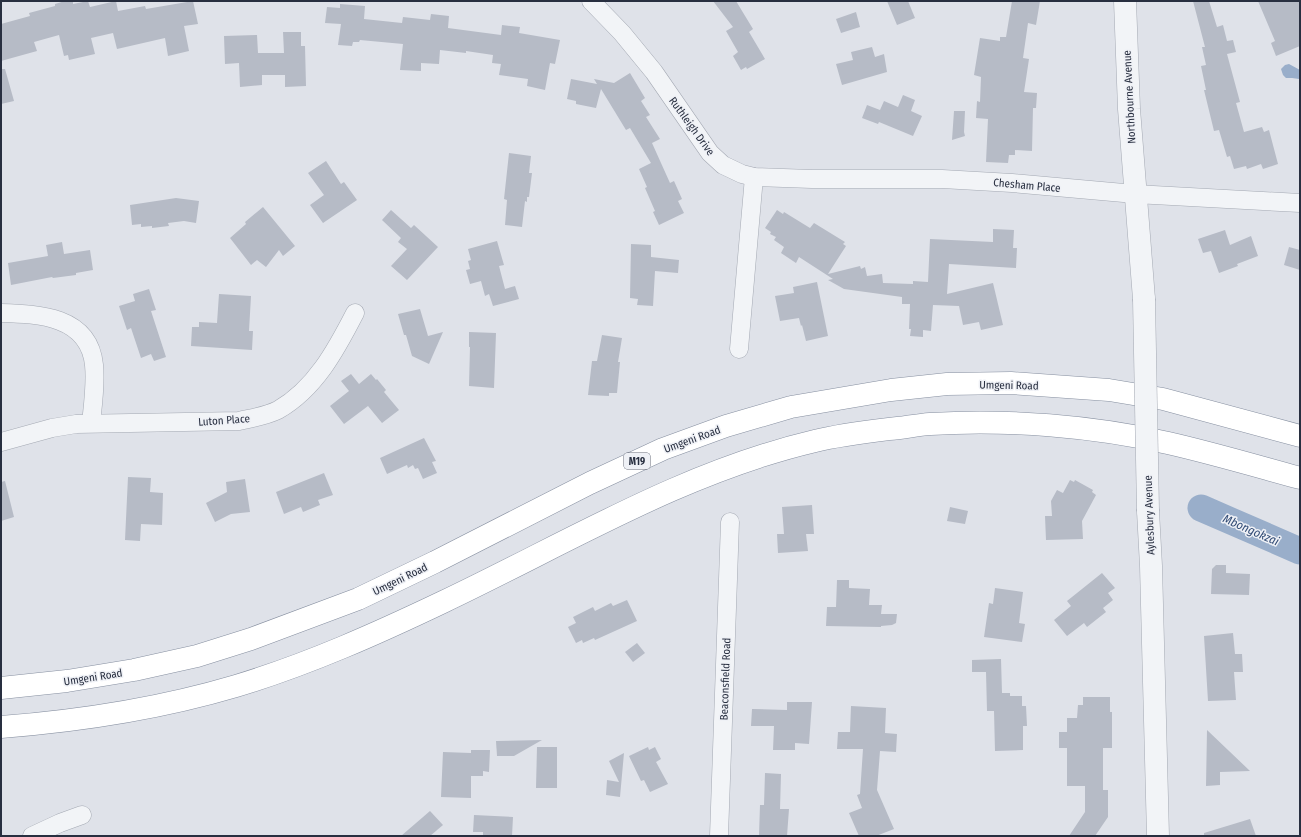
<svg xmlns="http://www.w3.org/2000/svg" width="1301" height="837" font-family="'Fira Sans Condensed',sans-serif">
	<rect width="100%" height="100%" fill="#dfe2e9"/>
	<polygon fill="#99aeca" points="1289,64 1300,70 1299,79 1292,78 1286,78 1283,75 1281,69 1285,65"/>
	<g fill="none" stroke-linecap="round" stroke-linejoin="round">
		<polyline stroke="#99aeca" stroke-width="27" points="1201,508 1300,551"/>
	</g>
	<g fill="#b6bbc6">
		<polygon points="65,1 73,1 73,4 88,1 90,7 116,1 118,11 145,6 146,9 193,1 198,24 184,26 189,51 168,56 165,38 117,49 113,33 91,38 95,54 69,60 68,55 64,56 59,35 34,42 37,51 1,61 1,24 30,16 29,13 55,6 55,4"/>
		<polygon points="713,1 736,1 753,29 749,32 765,59 747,69 746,67 741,70 733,56 738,52 726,31 733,27"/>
		<polygon points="887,1 908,1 915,18 897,25"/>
		<polygon points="1012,1 1040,1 1036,25 1028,23 1023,58 1029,59 1024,92 1037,93 1036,108 1033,108 1032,151 1015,150 1015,155 1009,155 1008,163 986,162 988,119 976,118 977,101 980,102 981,77 974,75 980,38 1000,41 1000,37 1006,37"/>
		<polygon points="1193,1 1209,1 1217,27 1223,25 1227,41 1233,40 1236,52 1227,54 1240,102 1236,103 1244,132 1262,127 1264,132 1269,130 1278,164 1263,169 1261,164 1247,169 1246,166 1234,169 1230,156 1227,157 1219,130 1214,131 1204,90 1206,90 1201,66 1206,65 1202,47 1205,47"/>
		<polygon points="1258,1 1300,1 1300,46 1276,56 1271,43 1275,41"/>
		<polygon points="340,4 365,6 364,19 402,23 403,17 430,20 431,14 449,16 448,28 501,35 502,25 520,27 519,33 560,40 555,64 550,63 545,90 527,86 528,79 499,75 501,64 492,63 493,55 466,51 466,53 440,50 439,64 421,63 421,71 400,70 403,44 360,40 359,42 353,42 352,46 338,45 341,24 325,23 327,7 340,8"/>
		<polygon points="856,12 860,27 841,33 836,19"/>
		<polygon points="283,32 301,32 301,46 305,46 306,86 285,87 285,75 262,75 262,85 240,87 239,63 225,64 224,36 257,35 258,53 284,53"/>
		<polygon points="872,47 875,57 884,54 887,72 842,85 836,64 853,60 851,52"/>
		<polygon points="1,69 5,69 14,101 1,104"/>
		<polygon points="630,73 645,98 641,101 650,115 646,117 660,139 652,143 670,183 674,181 682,199 678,201 684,213 659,225 653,212 655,211 645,188 647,187 639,169 651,163 630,128 626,130 601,89 596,108 576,104 576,101 567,99 571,79 597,84 594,79 614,83"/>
		<polygon points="903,95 915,100 911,111 922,116 913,136 879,122 878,124 862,118 867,105 880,110 884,101 898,107"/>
		<polygon points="954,111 965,111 964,132 965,136 952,140"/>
		<polygon points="509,153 531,156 529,173 532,173 529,197 527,197 527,202 525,201 522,227 505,225 507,200 504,199"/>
		<polygon points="326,161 341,184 344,182 357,200 323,223 310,205 324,195 308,173"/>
		<polygon points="176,198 199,201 196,223 184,221 168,223 169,226 152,228 152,226 141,227 141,224 132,225 130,205"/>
		<polygon points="263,207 295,246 283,256 279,250 266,267 257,260 251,265 230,238 246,224 245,222"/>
		<polygon points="391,210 411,228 414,225 438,247 407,280 391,266 407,249 398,242 401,238 382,220"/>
		<polygon points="777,210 783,214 784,212 810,228 814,223 845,242 843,244 846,246 828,274 860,266 861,269 865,267 867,276 882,274 883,283 913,284 913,281 928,282 930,239 993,242 993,229 1014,230 1013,248 1017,248 1016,268 949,264 947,294 993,283 1003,325 981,330 979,322 963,325 959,306 933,305 931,331 923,330 923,337 910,336 911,329 909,329 910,304 902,304 902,297 844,289 828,280 833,279 799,257 796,263 781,253 784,247 774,240 776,237 770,234 771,232 765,228"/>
		<polygon points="1225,230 1230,245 1251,236 1258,256 1237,264 1238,266 1219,273 1211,251 1203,253 1198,239"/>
		<polygon points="497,241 504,265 499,266 505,289 515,286 519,299 493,306 489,294 485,296 481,281 470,284 466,270 470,269 468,261 471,260 468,249"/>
		<polygon points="62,242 64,254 90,250 93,270 76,273 76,275 53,278 52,277 11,285 8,263 48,256 46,245"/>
		<polygon points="631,244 651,245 651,257 679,260 678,273 655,271 653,306 637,305 638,299 630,298"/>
		<polygon points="1289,247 1300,250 1300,270 1284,265"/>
		<polygon points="817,282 828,336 806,341 802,325 801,326 799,318 780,321 775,296 794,293 793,287"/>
		<polygon points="149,289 156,310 151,311 166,357 154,361 151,354 141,358 131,328 127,330 119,306 135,301 133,294"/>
		<polygon points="219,294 251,296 249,331 253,331 252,350 191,346 192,327 199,327 199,322 217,323"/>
		<polygon points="420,309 428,336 443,332 429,364 412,356 406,335 404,335 398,314"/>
		<polygon points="469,332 496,333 494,388 469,386 470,347 469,347"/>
		<polygon points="602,335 622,338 618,362 620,362 617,393 609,393 609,396 588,395 592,361 597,361"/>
		<polygon points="351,374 359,384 371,374 376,380 377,379 386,390 384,392 399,410 382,423 368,406 344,424 330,406 349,391 341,381"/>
		<polygon points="424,438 436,461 432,462 437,473 423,479 418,468 415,469 413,465 408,468 407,465 387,474 380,458"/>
		<polygon points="324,473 333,495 318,500 320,505 303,512 301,507 284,514 276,492"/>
		<polygon points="128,477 151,478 150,492 163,493 162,525 141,524 140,541 125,540"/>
		<polygon points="245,479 250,512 231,514 215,522 206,503 227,492 226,482"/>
		<polygon points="1070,480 1074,482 1075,480 1093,490 1092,492 1096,495 1082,521 1083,539 1046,540 1045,516 1052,516 1051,501 1057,490 1063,493"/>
		<polygon points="5,481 14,517 1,521 1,482"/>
		<polygon points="812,505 814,534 806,534 808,551 778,553 777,534 784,534 782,507"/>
		<polygon points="950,507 968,511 965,524 947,521"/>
		<polygon points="1216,565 1226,565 1226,573 1250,574 1249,595 1211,594 1212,569"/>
		<polygon points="1102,573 1115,588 1108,593 1113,600 1103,608 1106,612 1087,627 1084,623 1067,636 1054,620 1071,606 1067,601"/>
		<polygon points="837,580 849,580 849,588 870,589 869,605 882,605 881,614 897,614 896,623 892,625 881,626 881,627 826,626 827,607 836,607"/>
		<polygon points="995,588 1023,592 1019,623 1025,624 1022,642 984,637 989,603 993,604"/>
		<polygon points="627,600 637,621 595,640 594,638 583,643 582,640 576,643 568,627 576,623 573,617 593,607 595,611 611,603 613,606"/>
		<polygon points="1233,633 1235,654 1242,654 1243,672 1234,672 1236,700 1208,701 1204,636"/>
		<polygon points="637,643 645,653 633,662 625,652"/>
		<polygon points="1001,659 1002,693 1010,693 1010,696 1022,696 1022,706 1026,706 1027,726 1023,726 1023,750 995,751 994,711 987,711 986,672 972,672 972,660"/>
		<polygon points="1083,697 1110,697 1110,712 1112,712 1112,748 1103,748 1103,790 1108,790 1108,817 1095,836 1069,836 1085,812 1085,786 1067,786 1067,748 1059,748 1059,732 1067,732 1067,718 1077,718 1078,705 1083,705"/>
		<polygon points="787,702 812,702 809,744 795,743 795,750 773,750 774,726 751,726 752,709 787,710"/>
		<polygon points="851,706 886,708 885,733 897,734 896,752 880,751 877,790 894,829 876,836 859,836 849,813 862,808 857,795 860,794 863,749 837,749 838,732 850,732"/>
		<polygon points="1207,730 1250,771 1220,772 1220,785 1206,786"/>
		<polygon points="542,740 514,756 497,756 496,741"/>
		<polygon points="537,747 557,747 557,788 536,788"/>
		<polygon points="648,747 649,750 655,747 661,759 656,762 668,784 650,792 644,780 641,781 629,756"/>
		<polygon points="471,750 490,750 489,772 483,771 483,776 471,776 471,798 441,797 443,752 471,753"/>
		<polygon points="624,753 620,797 606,795 607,780 619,782 609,761"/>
		<polygon points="765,773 781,774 780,809 789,809 787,836 759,836 760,805 764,805"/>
		<polygon points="430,811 443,825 430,836 401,836"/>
		<polygon points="474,815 513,817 512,836 483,836 483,832 473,832"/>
		<polygon points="1250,819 1256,836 1204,836 1204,833"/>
	</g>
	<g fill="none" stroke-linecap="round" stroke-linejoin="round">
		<defs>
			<g id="minor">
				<polyline points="591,1 622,33 654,72 710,153 723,165 742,174 754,177 812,179 942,179 1012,183 1135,194 1300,203"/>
				<path d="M1 313C39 314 89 316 94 365 96 384 93 404 91 423"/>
				<polyline points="739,349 754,177"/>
				<path d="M1 442 52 428 76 424 239 421C252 418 266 416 278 410 315 389 336 350 355 313"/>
				<polyline points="32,836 60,823 82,815"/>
				<polyline points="719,836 730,522"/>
			</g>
			<g id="tertiary">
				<polyline points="1125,1 1129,109 1144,299"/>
				<polyline points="1148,511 1151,566 1158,836"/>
			</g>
			<g id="motorway">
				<polyline points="1,688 67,681 134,670 197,656 251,639 358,599 435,562 590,483 663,449 726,426 791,407 891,390 947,384 1011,383 1109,390 1163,399 1300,436"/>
				<path d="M1 727C78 721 162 708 236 686 309 664 378 633 445 601 567 543 683 472 815 441 839 435 864 432 889 429 903 428 916 425 930 424 1006 419 1093 426 1168 443 1212 453 1256 466 1300 478"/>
			</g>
		</defs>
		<use href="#minor" stroke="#a4a9b3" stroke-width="19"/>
		<use href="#tertiary" stroke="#a4a9b3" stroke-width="23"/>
		<use href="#motorway" stroke="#868fa0" stroke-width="23"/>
		<use href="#minor" stroke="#f2f4f7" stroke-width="18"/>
		<use href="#tertiary" stroke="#f2f4f7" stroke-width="22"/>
		<use href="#motorway" stroke="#fff" stroke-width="22"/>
		<defs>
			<polyline id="tertiary-bridge" points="1144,299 1148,511"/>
		</defs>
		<use href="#tertiary-bridge" stroke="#a4a9b3" stroke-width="23" stroke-linecap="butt"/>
		<use href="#tertiary-bridge" stroke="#f2f4f7" stroke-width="22"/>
	</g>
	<g text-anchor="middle" stroke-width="3" stroke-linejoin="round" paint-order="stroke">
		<rect fill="#eff1f6" stroke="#646977" stroke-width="1" x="624" y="453" width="26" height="16" rx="3"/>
		<g font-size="10" font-weight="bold" fill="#282f40">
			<text x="637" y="465">M19</text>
		</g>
		<g font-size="11" fill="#282f40" stroke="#eff1f6">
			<text transform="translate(1129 97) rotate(-93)" y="4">Northbourne Avenue</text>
			<text transform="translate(692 126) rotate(54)" y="4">Ruthleigh Drive</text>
			<text transform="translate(1027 185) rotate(5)" y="4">Chesham Place</text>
			<text transform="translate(1009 385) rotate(1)" y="4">Umgeni Road</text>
			<text transform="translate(224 420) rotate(-4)" y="4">Luton Place</text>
			<text transform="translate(692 439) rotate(-20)" y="4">Umgeni Road</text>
			<text transform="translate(1149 515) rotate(-92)" y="4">Aylesbury Avenue</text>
			<text transform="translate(400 579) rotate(-26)" y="4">Umgeni Road</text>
			<text transform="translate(93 677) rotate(-9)" y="4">Umgeni Road</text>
			<text transform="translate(725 679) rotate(-88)" y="4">Beaconsfield Road</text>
		</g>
		<g font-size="12" font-style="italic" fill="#314b75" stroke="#eff1f6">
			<text transform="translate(1251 530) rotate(24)" y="4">Mbongokzai</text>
		</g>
	</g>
	<rect width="1301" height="837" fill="none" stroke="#282f40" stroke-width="4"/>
</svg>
